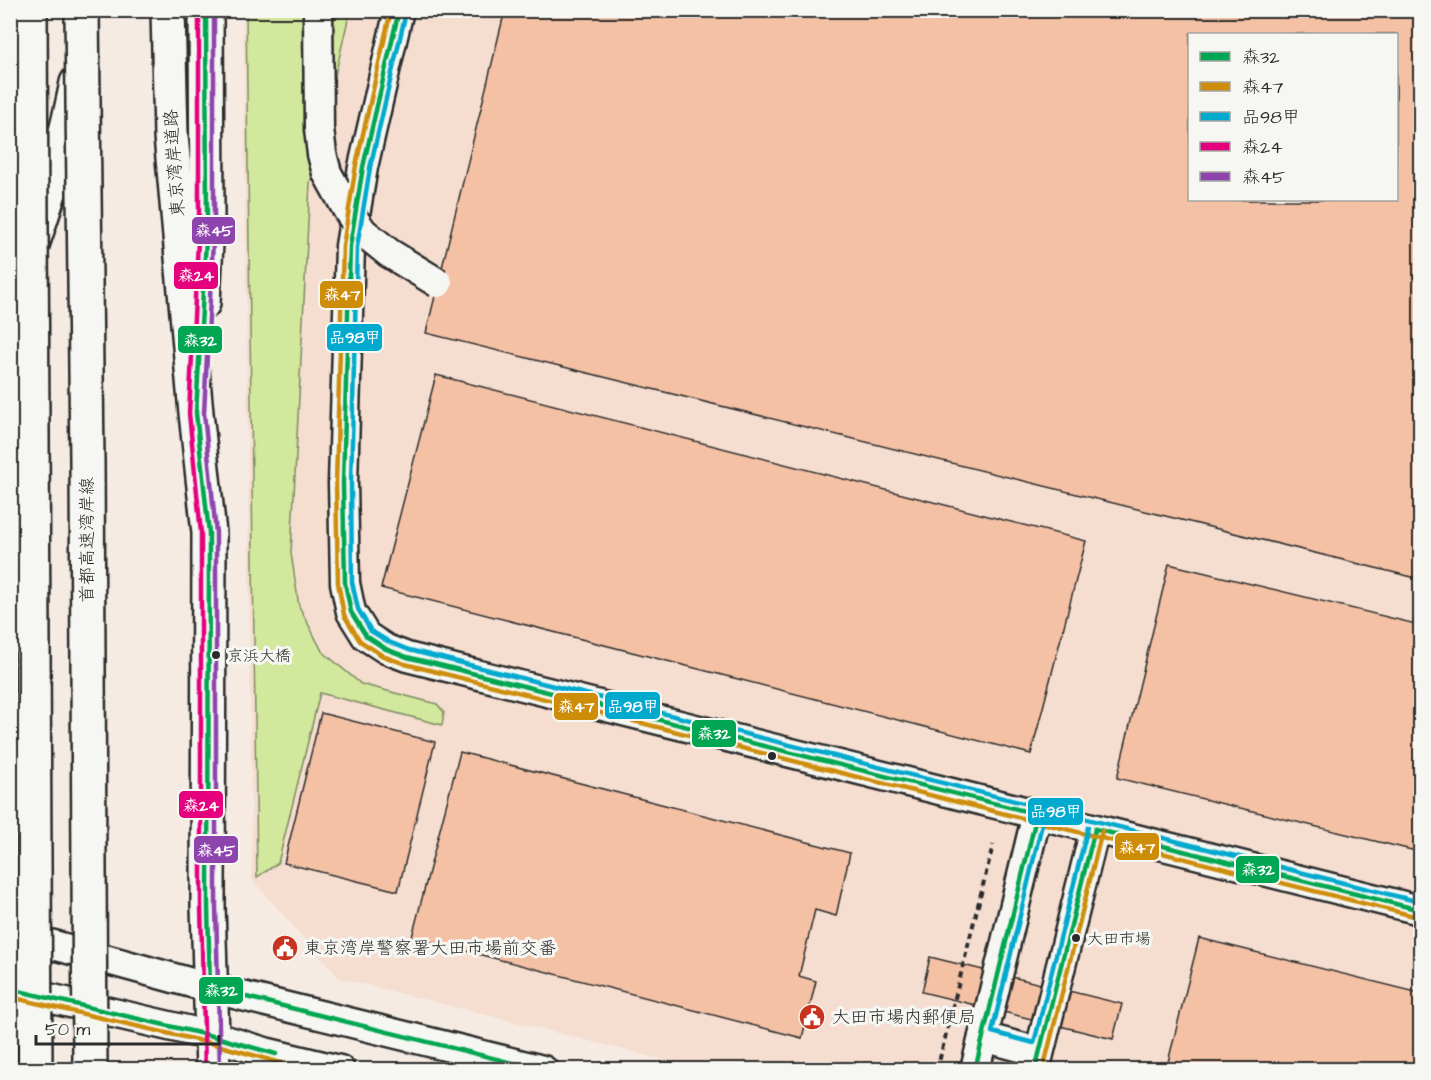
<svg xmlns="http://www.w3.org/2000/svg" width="1431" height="1080" font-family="'Architects Daughter','Klee One',sans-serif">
	<rect width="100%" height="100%" fill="#f6ebe3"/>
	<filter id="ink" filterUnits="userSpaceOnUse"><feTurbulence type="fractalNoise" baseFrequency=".0167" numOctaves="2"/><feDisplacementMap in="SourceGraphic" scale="12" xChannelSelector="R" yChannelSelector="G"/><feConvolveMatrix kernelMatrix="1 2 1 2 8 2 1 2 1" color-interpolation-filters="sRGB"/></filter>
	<g filter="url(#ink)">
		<path fill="#f5ded0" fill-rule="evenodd" d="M243 11H1420V1069H700L339 978 252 880ZM1190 34H1396V200H1190Z"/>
		<polygon fill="#d1e89d" stroke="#7e8a64" stroke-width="1.5" points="246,11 350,11 310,184 291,553 299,606 322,651 361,684 437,704 444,712 442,725 320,693 278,863 257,877"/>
		<g fill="#f4c1a5" stroke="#2b2b2b" stroke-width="1.5" fill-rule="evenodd">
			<path d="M505 10H1420V579L426 333ZM1190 34H1396V200H1190Z"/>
			<polygon points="436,375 1086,541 1031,754 381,588"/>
			<polygon points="1169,564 1420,625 1420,852 1117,778"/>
			<polygon points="321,713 435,742 398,891 284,863"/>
			<polygon points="460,752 850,853 836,916 815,910 799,976 816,981 802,1038 412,937"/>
			<polygon points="1199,938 1420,993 1420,1070 1166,1070"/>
			<polygon points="930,957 1122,1004 1113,1039 922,992"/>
		</g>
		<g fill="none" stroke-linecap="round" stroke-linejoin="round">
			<defs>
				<g id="minor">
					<polyline points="399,10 363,167 350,246 343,483 345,583 351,612 366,636 386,649 407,657 1420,910"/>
					<polyline points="10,933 210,988 543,1070"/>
					<polyline points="10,989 212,1036 265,1052 340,1070"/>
					<polyline points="983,1037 1039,1052"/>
					<polyline points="975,1070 1037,814"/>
					<polyline points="1035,1070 1095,829"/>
				</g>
				<g id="highway">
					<polyline points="168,10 171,136 196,413 209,533 208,906 213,1070"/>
					<polyline points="203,303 207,222 206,10"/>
					<path d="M10 305C38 232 62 159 77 83"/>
				</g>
			</defs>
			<use href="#minor" stroke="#2b2b2b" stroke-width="33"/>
			<use href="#highway" stroke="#2b2b2b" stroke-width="38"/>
			<polyline stroke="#2b2b2b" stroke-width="4" stroke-dasharray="6 4.5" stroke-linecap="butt" points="937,1070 993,845"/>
			<use href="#minor" stroke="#f6f6f2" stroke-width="28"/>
			<use href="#highway" stroke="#f6f6f2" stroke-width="33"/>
			<defs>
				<polyline id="minor-bridge" points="318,10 319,129 322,154 327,173 348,211 363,232 389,253 438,283"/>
				<g id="highway-bridge">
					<polyline points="30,10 35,1070"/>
					<polyline points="82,10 87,461 90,1070"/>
				</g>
			</defs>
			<use href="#minor-bridge" stroke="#2b2b2b" stroke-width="33" stroke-linecap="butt"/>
			<use href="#highway-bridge" stroke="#2b2b2b" stroke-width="38" stroke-linecap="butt"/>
			<use href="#minor-bridge" stroke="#f6f6f2" stroke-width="28"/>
			<use href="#highway-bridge" stroke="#f6f6f2" stroke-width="33"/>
			<defs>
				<g id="bus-1">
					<polyline points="206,10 207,222 196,413 209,533 208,906 210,988 541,1070"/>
					<polyline points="399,10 363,167 350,246 343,483 345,583 351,612 366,636 386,649 407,657 1037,814"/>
					<polyline points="1095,829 1420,910"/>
					<polyline points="10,989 212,1036 276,1054"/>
					<polyline points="975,1070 1037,814"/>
					<polyline points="1035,1070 1095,829"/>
				</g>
				<g id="bus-2">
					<polyline points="391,10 356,165 343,246 336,483 338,583 344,615 360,641 383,656 405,664 1418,917"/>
					<polyline points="10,997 210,1043 306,1070"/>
					<polyline points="1043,1070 1102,831"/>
				</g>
				<g id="bus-3">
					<polyline points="406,12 370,168 357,247 351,483 352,582 358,609 371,631 389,642 409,650 1420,902"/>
					<polyline points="1044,816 992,1032 1034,1043 1088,827"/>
				</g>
				<polyline id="bus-4" points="199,10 199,222 189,413 201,533 201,906 205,1070"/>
				<polyline id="bus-5" points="214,10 214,222 204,413 216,533 216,906 220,1070"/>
			</defs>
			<use href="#bus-1" stroke="#f6f6f2" stroke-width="9"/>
			<use href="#bus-2" stroke="#f6f6f2" stroke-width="9"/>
			<use href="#bus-3" stroke="#f6f6f2" stroke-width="9"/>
			<use href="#bus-4" stroke="#f6f6f2" stroke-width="9"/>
			<use href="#bus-5" stroke="#f6f6f2" stroke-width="9"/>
			<use href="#bus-1" stroke="#00a651" stroke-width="4.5"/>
			<use href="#bus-2" stroke="#ce8d09" stroke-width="4.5"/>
			<use href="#bus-3" stroke="#00a9ce" stroke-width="4.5"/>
			<use href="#bus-4" stroke="#e5007d" stroke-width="4.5"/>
			<use href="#bus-5" stroke="#8e44ad" stroke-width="4.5"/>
		</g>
	</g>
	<defs>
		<symbol id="civic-disc" viewBox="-11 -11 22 22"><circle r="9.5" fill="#c8321e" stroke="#f6f6f2"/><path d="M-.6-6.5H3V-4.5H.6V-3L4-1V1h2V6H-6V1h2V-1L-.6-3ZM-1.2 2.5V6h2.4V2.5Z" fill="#fff"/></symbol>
	</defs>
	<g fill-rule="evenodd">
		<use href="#civic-disc" x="270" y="933" width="30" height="30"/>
		<use href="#civic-disc" x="797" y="1002" width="30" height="30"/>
	</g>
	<g fill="#2b2b2b" stroke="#f6f6f2" stroke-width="2">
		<circle cx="216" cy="655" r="5"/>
		<circle cx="772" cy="756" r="5"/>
		<circle cx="1076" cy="938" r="5"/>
	</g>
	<g text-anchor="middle" stroke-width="6" stroke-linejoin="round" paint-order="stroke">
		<g font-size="16" fill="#2b2b2b" stroke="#f6f6f2" text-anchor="start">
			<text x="227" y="661">京浜大橋</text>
			<text x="1087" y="944">大田市場</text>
		</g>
		<g font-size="18" fill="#2b2b2b" stroke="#f6f6f2">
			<text transform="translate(174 163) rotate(-94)" y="6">東京湾岸道路</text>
			<text transform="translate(87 540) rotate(-90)" y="6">首都高速湾岸線</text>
		</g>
		<g font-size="18" fill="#2b2b2b" stroke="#f6f6f2" text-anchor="start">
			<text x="304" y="954">東京湾岸警察署大田市場前交番</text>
			<text x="832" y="1023">大田市場内郵便局</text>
		</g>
	</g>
	<g stroke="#f6f6f2" stroke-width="2">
		<rect x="191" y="216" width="45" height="29" rx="6" fill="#8e44ad"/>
		<rect x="173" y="261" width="46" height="29" rx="6" fill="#e5007d"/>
		<rect x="319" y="280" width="45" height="29" rx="6" fill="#ce8d09"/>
		<rect x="326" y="323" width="57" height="29" rx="6" fill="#00a9ce"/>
		<rect x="177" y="325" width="46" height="29" rx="6" fill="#00a651"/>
		<rect x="604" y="691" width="57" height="29" rx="6" fill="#00a9ce"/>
		<rect x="553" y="692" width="46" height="29" rx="6" fill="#ce8d09"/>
		<rect x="691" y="719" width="46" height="29" rx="6" fill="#00a651"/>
		<rect x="178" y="790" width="46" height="29" rx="6" fill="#e5007d"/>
		<rect x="1027" y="797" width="57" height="29" rx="6" fill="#00a9ce"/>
		<rect x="1114" y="832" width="46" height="29" rx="6" fill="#ce8d09"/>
		<rect x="193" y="835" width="46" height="29" rx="6" fill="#8e44ad"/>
		<rect x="1235" y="855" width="45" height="29" rx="6" fill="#00a651"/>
		<rect x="198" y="976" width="46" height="29" rx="6" fill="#00a651"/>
	</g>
	<g font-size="16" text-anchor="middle" font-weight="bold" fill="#fff">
		<text x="214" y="236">森45</text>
		<text x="196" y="281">森24</text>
		<text x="342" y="300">森47</text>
		<text x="355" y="343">品98甲</text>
		<text x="200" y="346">森32</text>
		<text x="633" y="712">品98甲</text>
		<text x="576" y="712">森47</text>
		<text x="714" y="739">森32</text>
		<text x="201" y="811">森24</text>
		<text x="1056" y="817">品98甲</text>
		<text x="1137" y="853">森47</text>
		<text x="216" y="856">森45</text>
		<text x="1258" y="875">森32</text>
		<text x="221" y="996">森32</text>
	</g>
	<rect width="1431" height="1080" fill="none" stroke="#f6f6f2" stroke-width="36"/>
	<rect x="18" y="18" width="1395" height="1044" fill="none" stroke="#2b2b2b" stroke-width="2" filter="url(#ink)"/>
	<rect x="1188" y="33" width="210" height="168" fill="#f6f6f2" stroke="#a5a5a2" stroke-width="1.5"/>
	<rect x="1200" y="52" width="30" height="9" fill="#00a651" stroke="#a5a5a2" stroke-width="1.5"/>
	<text x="1242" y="63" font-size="18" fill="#2b2b2b">森32</text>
	<rect x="1200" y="82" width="30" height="9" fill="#ce8d09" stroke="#a5a5a2" stroke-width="1.5"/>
	<text x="1242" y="93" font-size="18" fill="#2b2b2b">森47</text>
	<rect x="1200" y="112" width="30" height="9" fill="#00a9ce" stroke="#a5a5a2" stroke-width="1.5"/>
	<text x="1242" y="123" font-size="18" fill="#2b2b2b">品98甲</text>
	<rect x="1200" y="142" width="30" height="9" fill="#e5007d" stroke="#a5a5a2" stroke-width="1.5"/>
	<text x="1242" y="153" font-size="18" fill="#2b2b2b">森24</text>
	<rect x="1200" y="172" width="30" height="9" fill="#8e44ad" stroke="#a5a5a2" stroke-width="1.5"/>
	<text x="1242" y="183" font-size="18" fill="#2b2b2b">森45</text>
	<path d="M36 1035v9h183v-9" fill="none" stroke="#2b2b2b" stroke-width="3"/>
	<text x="45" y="1035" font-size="18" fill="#2b2b2b" stroke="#f6f6f2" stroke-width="4.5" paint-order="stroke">50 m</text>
</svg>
